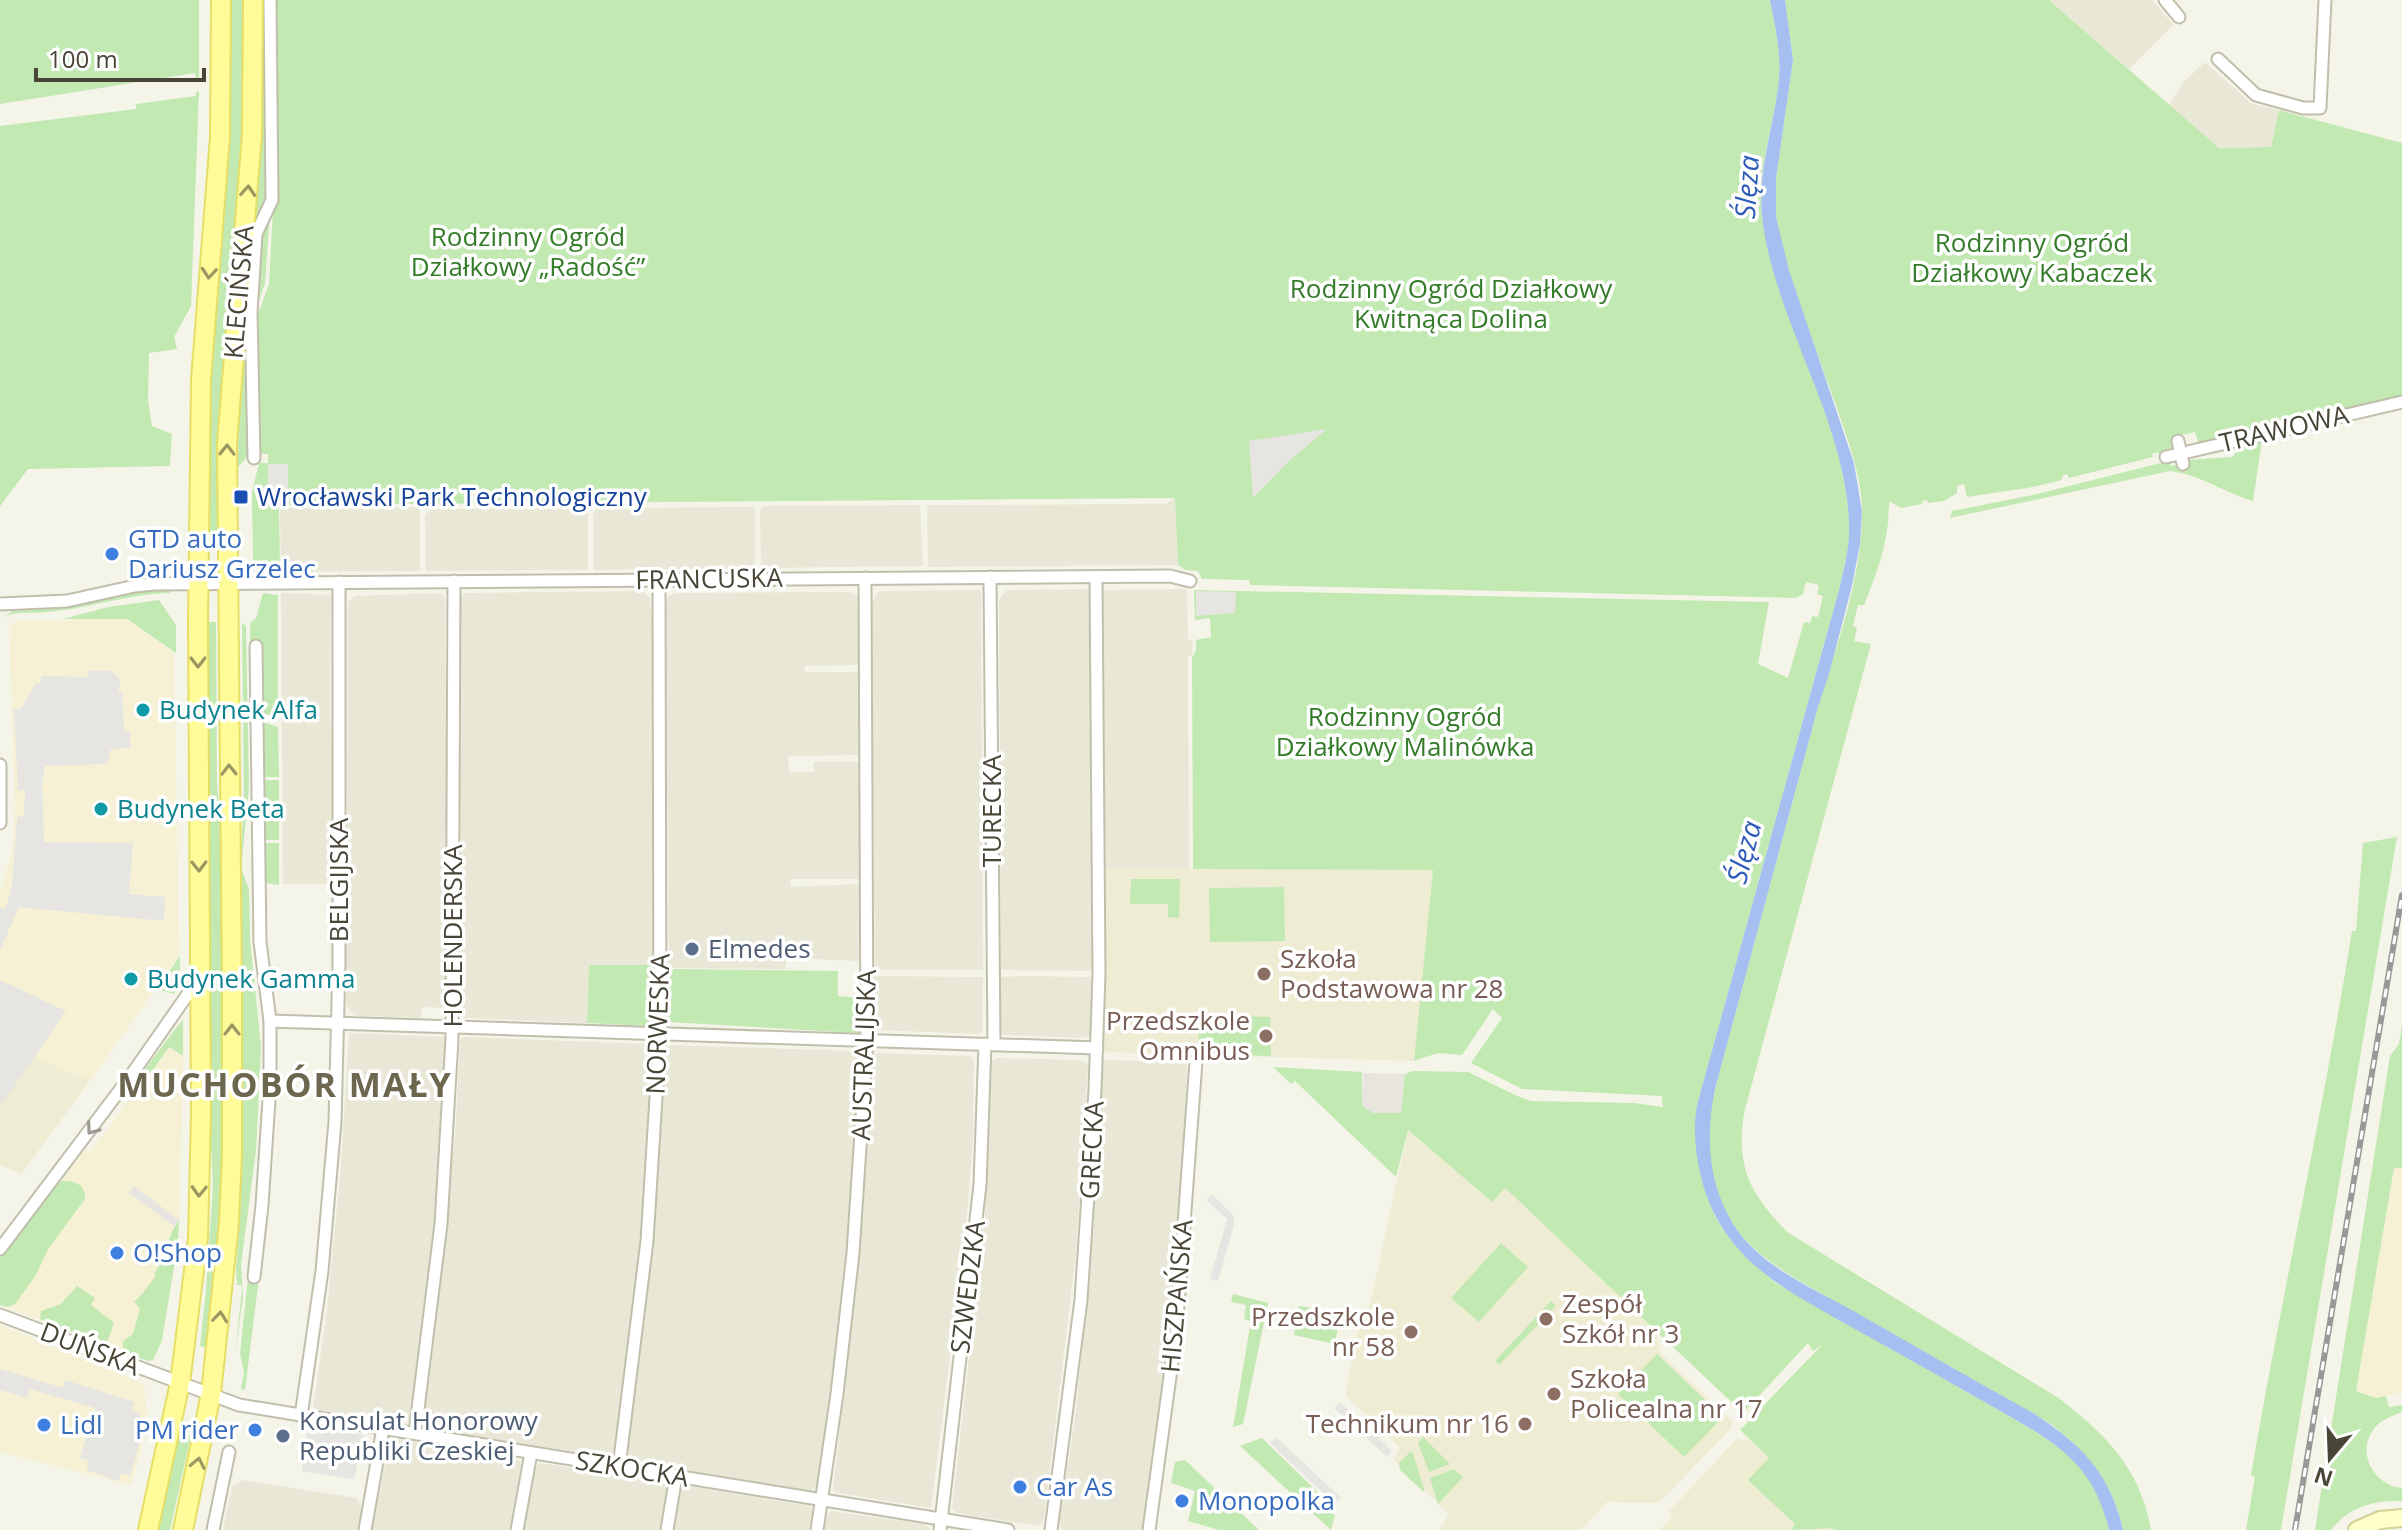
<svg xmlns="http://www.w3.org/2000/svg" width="2402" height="1530" font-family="'Open Sans',sans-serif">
	<rect width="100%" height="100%" fill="#f5f4e9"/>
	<g fill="#e9e8d7">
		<polygon points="2049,0 2153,0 2173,25 2129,69"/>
		<polygon points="2205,62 2252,104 2279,110 2271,147 2219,148 2169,106 2183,83"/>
		<polygon points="1175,498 1178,565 928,567 927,507 930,505 1166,504"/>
		<polygon points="920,505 923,566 761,568 760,511 764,506"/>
		<polygon points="420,507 420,571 281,572 280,508"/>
		<polygon points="755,507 755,568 594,570 593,513 597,508"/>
		<polygon points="583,508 588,513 588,570 426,571 425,515 431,509"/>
		<polygon points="1087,589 1089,593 1092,971 1001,970 999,599 1007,590"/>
		<polygon points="1187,589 1188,639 1192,640 1193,644 1192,654 1188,658 1189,869 1105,868 1103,590"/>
		<polygon points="981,590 983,970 875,970 872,602 877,593 882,591"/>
		<polygon points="642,591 650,598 652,617 654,965 589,966 587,1023 464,1018 461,1006 460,599 464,593"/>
		<polygon points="850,592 857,596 859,603 859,665 805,666 805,672 860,672 860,755 788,756 789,772 814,772 814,762 860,762 861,879 790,879 791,887 861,884 861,961 786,958 786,969 669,968 666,604 668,596 675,593"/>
		<polygon points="281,593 331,595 330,707 334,806 332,884 283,884"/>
		<polygon points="442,593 445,598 448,1008 422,1007 421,1018 357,1016 346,1006 348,602 355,596"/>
		<polygon points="875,976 983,977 982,1032 979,1034 876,1030"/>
		<polygon points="1021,976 1092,977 1090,1035 1085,1038 1002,1035 1000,977"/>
		<polygon points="349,1033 444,1037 447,1041 434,1223 410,1417 404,1424 313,1409 327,1311 341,1166"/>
		<polygon points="463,1037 650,1044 652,1047 646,1167 635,1288 613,1453 608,1457 425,1428 423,1425 434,1344 456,1121 460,1040"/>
		<polygon points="669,1045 855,1051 858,1058 854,1166 841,1314 817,1486 810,1491 633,1461 627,1454 654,1245 666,1053"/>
		<polygon points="878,1053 970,1056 974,1060 973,1138 965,1237 931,1508 837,1493 833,1489 858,1272 874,1056"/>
		<polygon points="998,1058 1080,1060 1088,1065 1076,1253 1044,1519 1039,1526 956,1513 952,1508 985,1217 992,1061"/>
		<polygon points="1103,1060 1187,1062 1184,1149 1170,1321 1144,1530 1062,1530 1059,1524 1075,1418 1090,1273"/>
		<polygon points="397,1439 519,1460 521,1465 509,1530 372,1530 389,1445"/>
		<polygon points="540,1463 664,1482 667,1490 660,1530 522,1530 535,1468"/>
		<polygon points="243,1480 357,1498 363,1510 359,1530 223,1530 232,1487"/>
		<polygon points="686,1486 810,1506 813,1514 810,1530 674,1530 681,1492"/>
		<polygon points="831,1511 923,1524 932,1530 824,1530 827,1516"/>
	</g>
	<g fill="#f6f1d5">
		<polygon points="126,619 174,653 179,956 90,1081 0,1041 0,893 12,850 15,808 9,628 16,620"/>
		<polygon points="184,1027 179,1231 149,1303 138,1358 0,1305 0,1258 55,1185 62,1181 84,1149 90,1152"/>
		<polygon points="2394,1168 2402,1168 2402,1392 2376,1398 2356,1391"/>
		<polygon points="0,1325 144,1384 148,1423 131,1485 0,1452"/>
	</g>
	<polygon fill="#e7e5de" points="1363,1073 1405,1074 1401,1114 1372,1113 1362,1107"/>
	<g fill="#eeedd3">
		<polygon points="1105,868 1433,870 1414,1061 1103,1052"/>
		<polygon points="0,1041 90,1081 21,1174 0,1165"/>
		<polygon points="1408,1130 1492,1202 1504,1187 1655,1330 1661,1354 1733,1422 1730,1429 1661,1501 1657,1503 1607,1502 1581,1530 1439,1530 1449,1514 1393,1459 1400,1448 1345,1395 1362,1311 1370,1305"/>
		<polygon points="1737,1439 1750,1441 1769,1458 1834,1530 1660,1530 1672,1517 1668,1512"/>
	</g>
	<g fill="#c2e9b2">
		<polygon points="0,0 199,0 199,80 196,80 195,73 0,104"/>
		<polygon points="228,0 245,0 246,105 220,544 209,543 213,305"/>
		<polygon points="260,0 265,0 265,203 248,327 248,456 238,467 235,448"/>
		<path d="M275 0H1770C1775 26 1781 51 1779 78 1775 124 1756 170 1762 216 1776 320 1846 420 1849 524 1850 547 1844 568 1839 590L1697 1105C1704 1197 1701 1222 1776 1283L2023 1424 2062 1449 2078 1463 2091 1480 2102 1503 2109 1530H1834L1832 1528 1791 1530 1795 1524 1748 1480 1769 1458 1740 1430 1822 1345 1813 1351 1808 1343 1743 1413 1505 1188 1492 1202 1408 1130 1396 1177 1295 1081 1291 1084 1273 1067 1362 1072V1106L1373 1113H1401L1405 1074 1413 1071 1468 1072 1515 1095 1531 1101 1634 1103 1663 1107 1662 1096 1522 1089 1471 1063 1502 1018 1493 1009 1462 1055 1438 1053 1414 1061 1433 870 1193 869 1192 658 1196 650V640L1211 637 1210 618 1195 620 1194 590 1769 602 1758 664 1788 678 1804 622 1810 623 1812 616 1818 617 1823 596 1817 594 1819 585 1806 582 1803 594 1796 598 1250 585 1249 580 1202 579 1198 571 1186 570 1178 565 1175 498 279 505 280 572H260L253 564 252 492 259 463H268V454H259L258 314 269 284 275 172 279 170V161H276Z"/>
		<path d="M1785 0H2049L2219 148 2271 147 2279 110 2402 143V398L2199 446 2195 432 2173 437 2176 448 2172 452 2159 455 2158 452 2152 454 2153 457 2069 478 2067 474 2062 476V480L2033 487 1967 497 1964 484 1957 486V493L1944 501 1928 503 1927 500 1922 501V504L1901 508 1889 501C1889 541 1879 568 1864 605H1858L1853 626 1857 628 1854 641 1871 644 1744 1113C1736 1169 1750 1193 1787 1232L2060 1399C2107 1436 2140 1468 2151 1530H2123C2113 1483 2088 1453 2051 1424L1796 1279C1776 1266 1753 1251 1738 1232 1716 1203 1705 1155 1709 1119 1710 1109 1713 1099 1715 1089L1818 707C1837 644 1862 578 1862 512 1862 473 1846 436 1834 400 1816 350 1798 301 1783 250L1776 217V179L1793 60Z"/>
		<polygon points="199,91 191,306 174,337 177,349 149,353 148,400 152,426 172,434 170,466 28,469 0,506 0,126 136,109 136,104 196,96 196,92"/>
		<polygon points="270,212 265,284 254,313 258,241"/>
		<path d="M2262 440 2253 501C2222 492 2204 476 2170 471L1950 518 1952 511 2033 495 2169 461 2171 466 2186 463 2187 460 2232 457 2244 444Z"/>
		<path d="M150 590 170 591V593C127 594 88 609 46 612 31 614 15 610 3 618L14 610 61 607Z"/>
		<polygon points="263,593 278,595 278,716 262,714 262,644 250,644 250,623 256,618"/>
		<polygon points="159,600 176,625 176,653 127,619 63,619 108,607"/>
		<polygon points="205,622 216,622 217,781 223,858 225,1169 211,1349 200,1346 206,1289 213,1185 209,1102"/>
		<polygon points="242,623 246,626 249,788 241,868 249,889 250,938 261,1048 256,1151 241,1264 243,1298 235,1354 242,1289 241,1285 237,1285 236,1271 242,1153 240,864 244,801"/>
		<polygon points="266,723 278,727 279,777 263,777 262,726"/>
		<polygon points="263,780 279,780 279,840 264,840"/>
		<path d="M2397 837 2281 1530H2246L2255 1477 2251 1475C2282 1293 2323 1113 2352 931H2356L2363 843Z"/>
		<polygon points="264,843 279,843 279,885 265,883"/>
		<polygon points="1131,879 1180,879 1179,918 1168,917 1168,904 1130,904"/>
		<polygon points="1284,887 1285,941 1210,942 1209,888"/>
		<polygon points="180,956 180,978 174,994 157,989"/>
		<polygon points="589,965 654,965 650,1026 587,1023"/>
		<polygon points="670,969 838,971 838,996 860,998 859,1033 669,1022"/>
		<polygon points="1199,1015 1270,1017 1271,1056 1198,1054"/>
		<polygon points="183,1019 183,1056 169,1047 144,1082 138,1078"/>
		<path d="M2402 1024V1168H2394L2356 1391 2376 1398 2386 1396 2389 1407 2402 1405V1412C2392 1416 2380 1420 2374 1429 2355 1453 2375 1486 2402 1488V1501C2373 1500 2349 1507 2331 1530H2315L2390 1056 2399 1044Z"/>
		<path d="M62 1181C75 1180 86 1185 85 1199L48 1249 36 1275 15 1304 7 1307 0 1305V1258L55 1185Z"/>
		<path d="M179 1220 178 1243 162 1340 153 1360 148 1361 123 1352V1341L133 1334 140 1309 134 1301 138 1299 156 1276 154 1274C166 1258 167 1235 179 1220Z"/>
		<polygon points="1501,1243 1528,1267 1479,1322 1451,1298"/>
		<polygon points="248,1277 259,1278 245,1390 241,1389 244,1372 240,1354"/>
		<polygon points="77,1286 95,1298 91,1305 114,1323 106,1346 40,1319 41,1311 61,1304"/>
		<polygon points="1233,1294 1268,1303 1243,1424 1233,1427 1251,1321 1244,1319 1246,1305 1231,1302"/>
		<polygon points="1551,1301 1556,1306 1499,1365 1495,1361"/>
		<polygon points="1301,1306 1338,1313 1340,1316 1335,1344 1294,1335 1298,1307"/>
		<polygon points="1657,1354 1723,1417 1684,1457 1618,1394"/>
		<polygon points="180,1432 191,1435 170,1530 158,1530"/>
		<polygon points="1423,1437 1450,1464 1429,1472 1418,1443"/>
		<polygon points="1262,1438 1330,1504 1329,1512 1335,1515 1331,1530 1240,1446"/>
		<polygon points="1410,1452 1413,1453 1425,1493 1400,1470 1399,1463"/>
		<polygon points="1185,1460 1259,1530 1219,1530 1188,1521 1195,1491 1171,1483 1175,1462"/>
		<polygon points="1454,1469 1463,1477 1438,1504 1430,1478"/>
	</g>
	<g fill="#e6e5e1">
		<polygon points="1327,429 1290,460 1253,498 1249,441"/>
		<rect x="268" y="464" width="20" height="41"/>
		<polygon points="1196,591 1236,592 1235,613 1196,616"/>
		<polygon points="89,671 111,671 121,680 118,692 122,693 124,731 130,731 130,748 111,749 107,764 45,766 42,782 44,842 133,843 129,894 165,897 164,921 19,907 0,950 0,908 5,909 12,886 17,816 23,817 25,799 25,790 18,790 14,709 21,709 36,683 41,683 41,676 88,677"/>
		<polygon points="0,980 66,1011 0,1107"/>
		<polygon points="134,1186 179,1220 174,1226 129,1193"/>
		<polygon points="1212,1194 1234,1216 1234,1225 1218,1281 1210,1279 1227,1219 1206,1200"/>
		<polygon points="0,1369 63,1388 65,1380 134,1402 132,1409 140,1414 140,1420 146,1422 130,1476 121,1473 119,1481 87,1470 88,1460 80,1458 95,1408 30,1389 27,1398 0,1390"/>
		<polygon points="1340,1402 1392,1451 1387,1457 1334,1408"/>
		<polygon points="318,1427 364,1435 354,1479 302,1471 307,1433 316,1435"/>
		<polygon points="1276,1437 1341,1498 1335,1504 1270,1443"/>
	</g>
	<path fill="#a6bff1" d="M1770 0H1785L1793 60 1776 179V217L1789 270 1854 463 1862 511 1860 544 1852 586 1829 674 1818 707 1715 1089C1705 1138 1708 1187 1737 1230 1765 1269 1817 1290 1857 1313 1916 1347 1974 1380 2033 1413 2080 1443 2111 1474 2123 1530H2109C2092 1457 2048 1439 1988 1404 1944 1379 1900 1354 1855 1329 1786 1290 1722 1261 1701 1177 1695 1152 1693 1129 1697 1105L1839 590C1844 568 1850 547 1849 524 1846 419 1773 319 1762 216 1757 169 1775 124 1779 78 1781 51 1775 26 1770 0Z"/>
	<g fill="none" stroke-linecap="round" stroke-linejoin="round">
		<defs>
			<g id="minor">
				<polyline points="2165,0 2179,17"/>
				<polyline points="2218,59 2256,95 2303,108 2320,108 2325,0"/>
				<polyline points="2178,441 2183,464"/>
				<polyline points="2166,457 2402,402"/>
				<polyline points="254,458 251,312 256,234 272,200 270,0"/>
				<polyline points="990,577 994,1044"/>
				<polyline points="0,604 67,601 135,586 154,584 1170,576 1190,581"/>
				<polyline points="0,765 0,823"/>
				<polyline points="270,1021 1097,1048"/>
				<polyline points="0,1249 132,1074 197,981"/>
				<polyline points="254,1277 262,1205 270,1085 270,1021 260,942 256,646"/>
				<polyline points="0,1315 239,1405 1008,1530"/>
				<polyline points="301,1416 322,1271 335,1122 339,962 339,582"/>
				<polyline points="415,1433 441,1224 452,1039 454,581"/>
				<polyline points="619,1467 647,1241 660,1034 659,580"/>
				<polyline points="213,1530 229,1452"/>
				<polyline points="365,1530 383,1428"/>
				<polyline points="517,1530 531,1453"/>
				<polyline points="667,1530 676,1476"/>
				<polyline points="817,1530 837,1394 853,1253 867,1041 865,578"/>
				<polyline points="940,1530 980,1185 985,1044"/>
				<polyline points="1051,1530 1081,1300 1095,1090 1099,974 1096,577"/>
				<polyline points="1149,1530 1176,1333 1196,1061"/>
			</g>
			<polyline id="secondary" points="2357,1530 2380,1520 2402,1518"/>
			<g id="primary">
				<polyline points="148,1530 180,1383 198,1238 201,1113 198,622 201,380 220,137 221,0"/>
				<polyline points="183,1530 211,1394 229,1223 232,1153 232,990 227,443 252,134 253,0"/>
			</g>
		</defs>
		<use href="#minor" stroke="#c1bfac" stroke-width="15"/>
		<use href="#secondary" stroke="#d2d196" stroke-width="20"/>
		<use href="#primary" stroke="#e5df67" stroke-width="22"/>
		<use href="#minor" stroke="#fff" stroke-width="11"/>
		<use href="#secondary" stroke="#ffffc9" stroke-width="16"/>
		<use href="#primary" stroke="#fffb98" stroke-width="18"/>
		<defs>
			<polyline id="rail" points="2295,1530 2402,895"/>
		</defs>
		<use href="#rail" stroke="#989898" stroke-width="6"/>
		<use href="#rail" stroke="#fff" stroke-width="3" stroke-dasharray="9" stroke-linecap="butt"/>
	</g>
	<defs><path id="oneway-chevron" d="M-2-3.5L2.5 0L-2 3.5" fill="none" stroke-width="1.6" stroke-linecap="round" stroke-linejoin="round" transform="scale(2)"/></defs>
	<g stroke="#9b9763">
		<use href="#oneway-chevron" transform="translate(248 191) rotate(-86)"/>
		<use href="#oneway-chevron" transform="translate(209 273) rotate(95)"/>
		<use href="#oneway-chevron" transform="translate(227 450) rotate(-89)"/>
		<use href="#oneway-chevron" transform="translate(198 662) rotate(90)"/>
		<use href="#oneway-chevron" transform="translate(229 770) rotate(-91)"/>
		<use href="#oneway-chevron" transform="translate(199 866) rotate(89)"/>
		<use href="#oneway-chevron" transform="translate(232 1030) rotate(-90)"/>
		<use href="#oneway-chevron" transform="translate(199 1191) rotate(92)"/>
		<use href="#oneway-chevron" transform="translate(220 1317) rotate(-84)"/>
		<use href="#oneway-chevron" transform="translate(198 1463) rotate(-78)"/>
	</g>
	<use stroke="#9b9991" href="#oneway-chevron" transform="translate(92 1129) rotate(126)"/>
	<rect fill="#1a4fb4" stroke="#fff" stroke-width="3" x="233" y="489" width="16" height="16" rx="4"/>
	<g fill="#3f7fe0" stroke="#fff" stroke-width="3">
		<circle cx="112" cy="554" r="8"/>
		<circle cx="117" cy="1253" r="8"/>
		<circle cx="44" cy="1425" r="8"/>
		<circle cx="255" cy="1430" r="8"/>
		<circle cx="1020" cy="1487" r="8"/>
		<circle cx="1182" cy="1501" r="8"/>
	</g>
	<g fill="#0f9aa8" stroke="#fff" stroke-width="3">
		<circle cx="143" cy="710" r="8"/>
		<circle cx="101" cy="809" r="8"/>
		<circle cx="131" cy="979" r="8"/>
	</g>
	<g fill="#5c6f8a" stroke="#fff" stroke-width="3">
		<circle cx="692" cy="949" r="8"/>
		<circle cx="283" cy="1436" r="8"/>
	</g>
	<g fill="#8d6e63" stroke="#fff" stroke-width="3">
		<circle cx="1264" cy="974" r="8"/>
		<circle cx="1266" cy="1036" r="8"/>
		<circle cx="1546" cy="1319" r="8"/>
		<circle cx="1411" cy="1332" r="8"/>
		<circle cx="1554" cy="1394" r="8"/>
		<circle cx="1525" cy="1424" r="8"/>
	</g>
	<g text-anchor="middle" stroke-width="7" stroke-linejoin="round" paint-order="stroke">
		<g font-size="26" fill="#347c29" stroke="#fff">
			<text x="528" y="246">Rodzinny Ogród<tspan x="528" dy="30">Działkowy „Radość”</tspan></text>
			<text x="2032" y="252">Rodzinny Ogród<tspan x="2032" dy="30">Działkowy Kabaczek</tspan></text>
			<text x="1451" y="298">Rodzinny Ogród Działkowy<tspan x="1451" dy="30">Kwitnąca Dolina</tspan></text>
			<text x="1405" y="726">Rodzinny Ogród<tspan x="1405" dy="30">Działkowy Malinówka</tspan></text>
		</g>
		<g font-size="26" fill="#494637" stroke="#fff">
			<text transform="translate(239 292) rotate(-85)" y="9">KLECIŃSKA</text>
			<text transform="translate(2284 429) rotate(-13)" y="9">TRAWOWA</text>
			<text transform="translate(709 579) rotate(-1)" y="9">FRANCUSKA</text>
			<text transform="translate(992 811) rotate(-90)" y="9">TURECKA</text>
			<text transform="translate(339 880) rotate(-90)" y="9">BELGIJSKA</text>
			<text transform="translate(453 936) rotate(-90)" y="9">HOLENDERSKA</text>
			<text transform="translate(658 1024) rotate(-88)" y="9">NORWESKA</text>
			<text transform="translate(864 1055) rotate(-88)" y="9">AUSTRALIJSKA</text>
			<text transform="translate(1092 1150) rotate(-87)" y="9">GRECKA</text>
			<text transform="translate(968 1287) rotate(-83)" y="9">SZWEDZKA</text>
			<text transform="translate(1177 1296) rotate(-85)" y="9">HISZPAŃSKA</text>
			<text transform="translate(90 1349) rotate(21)" y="9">DUŃSKA</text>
			<text transform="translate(632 1469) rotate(9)" y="9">SZKOCKA</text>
		</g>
		<g font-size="26" fill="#164399" stroke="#fff" text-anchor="start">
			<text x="257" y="506">Wrocławski Park Technologiczny</text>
		</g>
		<g font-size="26" fill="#366cbe" stroke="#fff" text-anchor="start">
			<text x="128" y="548">GTD auto<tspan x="128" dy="30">Dariusz Grzelec</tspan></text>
			<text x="133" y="1262">O!Shop</text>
			<text x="60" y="1434">Lidl</text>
			<text x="239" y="1439" text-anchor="end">PM rider</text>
			<text x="1036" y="1496">Car As</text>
			<text x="1198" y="1510">Monopolka</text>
		</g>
		<g font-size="26" fill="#0d838f" stroke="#fff" text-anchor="start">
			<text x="159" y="719">Budynek Alfa</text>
			<text x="117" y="818">Budynek Beta</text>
			<text x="147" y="988">Budynek Gamma</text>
		</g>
		<g font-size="26" fill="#4e5e75" stroke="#fff" text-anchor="start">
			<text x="708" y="958">Elmedes</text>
			<text x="299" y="1430">Konsulat Honorowy<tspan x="299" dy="30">Republiki Czeskiej</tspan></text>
		</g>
		<g font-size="26" fill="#785e54" stroke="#fff" text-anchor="start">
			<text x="1280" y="968">Szkoła<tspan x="1280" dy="30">Podstawowa nr 28</tspan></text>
			<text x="1250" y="1030" text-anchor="end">Przedszkole<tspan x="1250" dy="30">Omnibus</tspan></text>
			<text x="1562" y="1313">Zespół<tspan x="1562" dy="30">Szkół nr 3</tspan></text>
			<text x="1395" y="1326" text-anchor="end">Przedszkole<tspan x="1395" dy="30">nr 58</tspan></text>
			<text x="1570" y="1388">Szkoła<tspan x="1570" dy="30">Policealna nr 17</tspan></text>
			<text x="1509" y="1433" text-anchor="end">Technikum nr 16</text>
		</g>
		<g font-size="28" font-style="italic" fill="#2e5bb7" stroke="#fff">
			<text transform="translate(1747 187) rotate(-86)" y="10">Ślęza</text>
			<text transform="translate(1744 852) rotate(-75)" y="10">Ślęza</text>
		</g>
		<g font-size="34" font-weight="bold" letter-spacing="2" fill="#6c674e" stroke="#fff">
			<text x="285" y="1097">MUCHOBÓR MAŁY</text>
		</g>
	</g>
	<g transform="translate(2330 1458) rotate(199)" stroke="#ffffff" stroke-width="6" paint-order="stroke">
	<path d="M0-6L14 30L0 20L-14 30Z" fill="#494637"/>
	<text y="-12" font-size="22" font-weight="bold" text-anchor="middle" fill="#494637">N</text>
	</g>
	<path d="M36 68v12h168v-12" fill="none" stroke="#494637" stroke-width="4"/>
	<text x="48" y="68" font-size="24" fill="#494637" stroke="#ffffff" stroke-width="6" paint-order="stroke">100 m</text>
</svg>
